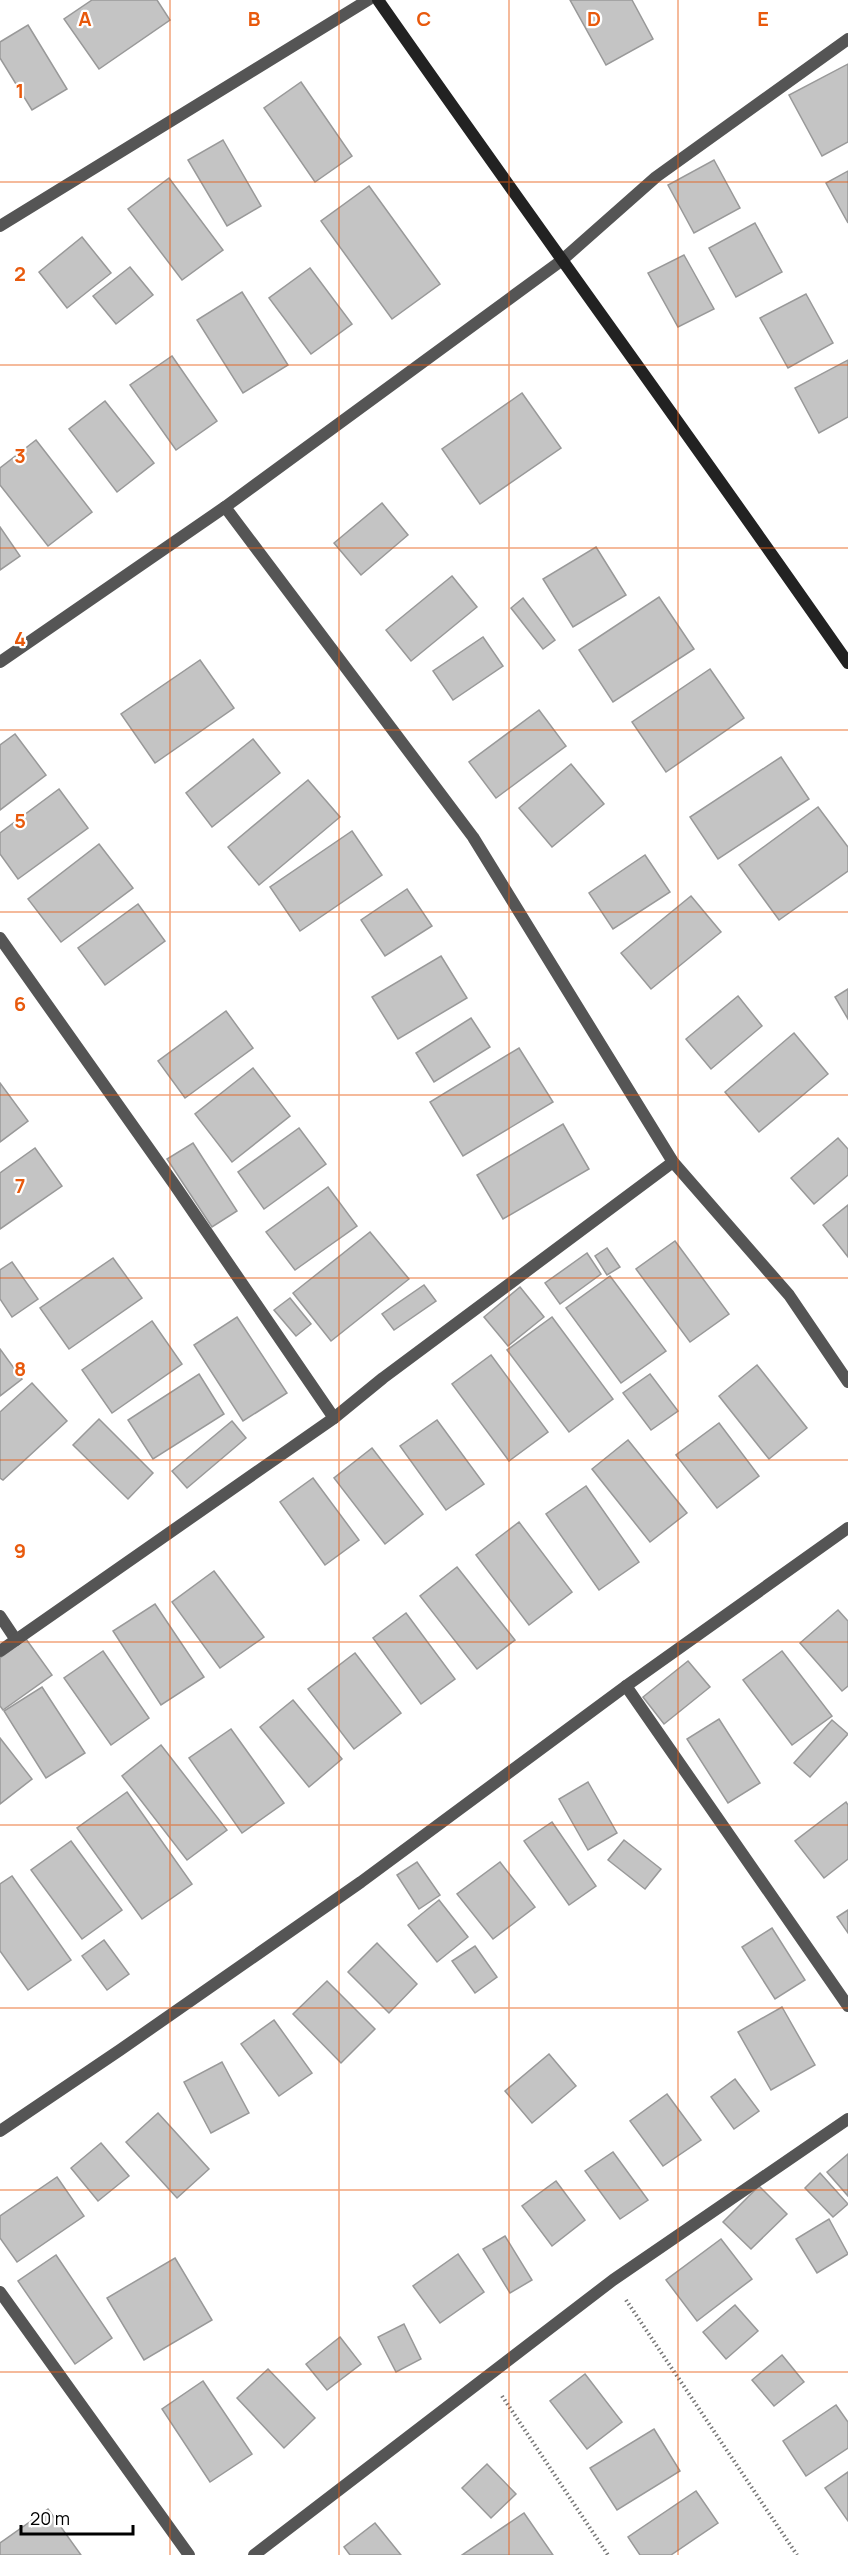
<svg xmlns="http://www.w3.org/2000/svg" width="848" height="2555" font-family="Manrope,sans-serif">
	<rect width="100%" height="100%" fill="#fff"/>
	<g fill="#c4c4c4" stroke="#999" stroke-width="1.5">
		<polygon points="92,0 157,0 170,20 99,69 64,19"/>
		<polygon points="570,0 632,0 653,39 606,65"/>
		<polygon points="28,25 67,89 32,110 0,58 0,42"/>
		<polygon points="848,64 848,142 822,156 789,95"/>
		<polygon points="301,82 352,156 315,182 264,108"/>
		<polygon points="223,140 261,206 227,226 188,160"/>
		<polygon points="714,160 740,208 694,233 668,185"/>
		<polygon points="848,171 848,223 826,183"/>
		<polygon points="169,178 223,250 182,280 128,209"/>
		<polygon points="369,186 440,284 392,319 321,221"/>
		<polygon points="755,223 782,272 736,297 709,248"/>
		<polygon points="82,237 111,273 67,308 39,272"/>
		<polygon points="684,255 714,309 678,327 648,273"/>
		<polygon points="130,267 153,295 116,324 93,296"/>
		<polygon points="310,268 352,324 311,354 269,298"/>
		<polygon points="242,292 288,365 243,393 197,320"/>
		<polygon points="806,294 833,343 788,368 760,318"/>
		<polygon points="172,356 217,421 176,450 130,385"/>
		<polygon points="848,360 848,417 819,433 795,388"/>
		<polygon points="522,393 561,448 480,504 442,449"/>
		<polygon points="105,401 154,463 117,492 69,429"/>
		<polygon points="36,440 92,512 48,546 0,485 0,468"/>
		<polygon points="382,503 408,535 361,575 334,543"/>
		<polygon points="0,527 20,556 0,570"/>
		<polygon points="596,547 626,595 573,627 543,579"/>
		<polygon points="452,576 477,607 411,661 386,630"/>
		<polygon points="659,597 694,649 613,702 579,650"/>
		<polygon points="523,598 555,640 543,649 511,608"/>
		<polygon points="483,637 503,666 453,700 433,671"/>
		<polygon points="200,660 234,708 155,763 121,714"/>
		<polygon points="710,669 744,718 666,772 632,722"/>
		<polygon points="539,710 566,746 496,798 469,762"/>
		<polygon points="15,734 46,775 0,810 0,745"/>
		<polygon points="253,739 280,773 212,827 186,793"/>
		<polygon points="781,757 809,799 718,859 690,817"/>
		<polygon points="571,764 604,804 552,847 519,808"/>
		<polygon points="308,780 340,817 259,885 228,847"/>
		<polygon points="59,789 88,828 18,879 0,854 0,833"/>
		<polygon points="818,807 848,847 848,871 779,920 739,865"/>
		<polygon points="352,831 382,875 300,931 270,887"/>
		<polygon points="99,844 133,888 61,942 28,899"/>
		<polygon points="645,855 670,892 613,929 589,893"/>
		<polygon points="407,889 432,926 385,956 361,920"/>
		<polygon points="691,896 721,932 651,989 621,953"/>
		<polygon points="138,904 165,941 105,985 78,948"/>
		<polygon points="441,956 467,998 398,1039 372,997"/>
		<polygon points="848,989 848,1019 835,997"/>
		<polygon points="738,996 762,1026 711,1069 686,1039"/>
		<polygon points="226,1011 253,1048 185,1098 158,1061"/>
		<polygon points="471,1018 490,1047 434,1082 416,1053"/>
		<polygon points="794,1033 828,1074 759,1132 725,1092"/>
		<polygon points="519,1048 553,1102 463,1156 430,1102"/>
		<polygon points="253,1068 290,1116 232,1162 195,1114"/>
		<polygon points="0,1083 28,1121 0,1142"/>
		<polygon points="563,1124 589,1169 503,1219 477,1175"/>
		<polygon points="299,1128 326,1164 264,1209 238,1172"/>
		<polygon points="838,1138 848,1149 848,1175 814,1204 791,1178"/>
		<polygon points="193,1143 237,1211 212,1227 167,1159"/>
		<polygon points="35,1148 62,1186 0,1229 0,1173"/>
		<polygon points="328,1187 357,1226 295,1270 266,1232"/>
		<polygon points="848,1205 848,1257 823,1225"/>
		<polygon points="370,1232 409,1279 331,1341 293,1293"/>
		<polygon points="675,1241 729,1314 690,1342 636,1269"/>
		<polygon points="607,1248 620,1267 607,1275 595,1256"/>
		<polygon points="587,1253 601,1274 560,1304 545,1283"/>
		<polygon points="113,1258 142,1298 69,1349 40,1308"/>
		<polygon points="12,1262 38,1299 12,1317 0,1299 0,1270"/>
		<polygon points="610,1276 666,1351 621,1383 566,1308"/>
		<polygon points="424,1285 436,1301 394,1330 382,1314"/>
		<polygon points="520,1287 544,1317 508,1346 484,1317"/>
		<polygon points="290,1298 311,1324 296,1336 274,1310"/>
		<polygon points="237,1317 287,1393 243,1421 194,1345"/>
		<polygon points="552,1317 613,1399 569,1432 507,1350"/>
		<polygon points="152,1321 182,1364 112,1413 82,1370"/>
		<polygon points="0,1349 22,1379 0,1396"/>
		<polygon points="491,1355 548,1432 509,1461 452,1384"/>
		<polygon points="757,1365 807,1428 769,1459 719,1396"/>
		<polygon points="199,1374 224,1414 153,1459 128,1420"/>
		<polygon points="650,1374 678,1411 651,1430 623,1393"/>
		<polygon points="32,1383 67,1421 3,1480 0,1478 0,1412"/>
		<polygon points="99,1419 153,1473 128,1499 73,1445"/>
		<polygon points="437,1420 484,1484 446,1510 400,1446"/>
		<polygon points="232,1421 246,1438 187,1488 172,1471"/>
		<polygon points="719,1423 759,1476 717,1508 676,1455"/>
		<polygon points="628,1440 687,1513 650,1542 592,1469"/>
		<polygon points="372,1448 423,1514 385,1544 334,1478"/>
		<polygon points="313,1478 359,1540 325,1565 280,1502"/>
		<polygon points="586,1486 639,1562 599,1590 546,1514"/>
		<polygon points="519,1522 572,1592 529,1625 476,1555"/>
		<polygon points="457,1567 515,1640 477,1669 420,1596"/>
		<polygon points="214,1571 264,1637 220,1668 172,1602"/>
		<polygon points="155,1604 204,1677 161,1705 113,1631"/>
		<polygon points="838,1610 848,1621 848,1686 842,1691 800,1643"/>
		<polygon points="406,1613 455,1679 421,1704 373,1638"/>
		<polygon points="26,1639 52,1675 3,1710 0,1706 0,1658"/>
		<polygon points="103,1651 149,1718 111,1745 64,1678"/>
		<polygon points="782,1651 832,1716 792,1745 743,1680"/>
		<polygon points="355,1653 401,1713 354,1749 308,1689"/>
		<polygon points="688,1661 710,1687 664,1724 643,1697"/>
		<polygon points="42,1687 85,1753 46,1778 4,1711"/>
		<polygon points="293,1700 342,1759 309,1787 260,1727"/>
		<polygon points="719,1719 760,1783 728,1803 687,1739"/>
		<polygon points="832,1720 848,1734 810,1777 794,1763"/>
		<polygon points="231,1729 284,1803 242,1833 189,1758"/>
		<polygon points="0,1738 32,1779 0,1804"/>
		<polygon points="161,1745 227,1830 187,1860 122,1776"/>
		<polygon points="588,1782 617,1833 588,1850 559,1799"/>
		<polygon points="127,1792 192,1884 142,1919 77,1828"/>
		<polygon points="846,1802 848,1805 848,1859 824,1878 795,1841"/>
		<polygon points="552,1822 596,1886 569,1905 524,1841"/>
		<polygon points="624,1840 661,1869 645,1889 608,1860"/>
		<polygon points="71,1841 122,1910 82,1939 31,1870"/>
		<polygon points="417,1862 440,1895 419,1909 397,1875"/>
		<polygon points="500,1862 535,1907 493,1939 457,1894"/>
		<polygon points="12,1876 71,1960 28,1990 0,1951 0,1884"/>
		<polygon points="439,1900 468,1937 437,1962 408,1925"/>
		<polygon points="848,1910 848,1933 837,1917"/>
		<polygon points="772,1928 805,1980 775,1999 742,1947"/>
		<polygon points="104,1940 129,1974 107,1990 82,1956"/>
		<polygon points="377,1943 417,1984 389,2013 348,1972"/>
		<polygon points="475,1946 497,1977 475,1993 452,1961"/>
		<polygon points="327,1981 375,2029 341,2063 293,2014"/>
		<polygon points="782,2007 815,2065 771,2090 738,2032"/>
		<polygon points="274,2020 312,2073 279,2096 241,2044"/>
		<polygon points="549,2054 576,2086 532,2123 505,2091"/>
		<polygon points="222,2062 249,2113 211,2133 184,2082"/>
		<polygon points="735,2079 759,2111 734,2129 711,2097"/>
		<polygon points="667,2094 701,2140 663,2166 630,2121"/>
		<polygon points="158,2113 209,2169 177,2198 126,2142"/>
		<polygon points="101,2143 129,2176 98,2201 71,2168"/>
		<polygon points="613,2152 648,2200 620,2219 585,2171"/>
		<polygon points="848,2154 848,2196 827,2172"/>
		<polygon points="820,2173 848,2204 833,2217 805,2188"/>
		<polygon points="57,2177 84,2216 17,2262 0,2238 0,2216"/>
		<polygon points="556,2181 585,2220 552,2246 522,2206"/>
		<polygon points="759,2186 787,2214 751,2249 723,2222"/>
		<polygon points="829,2219 848,2254 817,2273 796,2239"/>
		<polygon points="505,2236 532,2280 510,2293 483,2249"/>
		<polygon points="721,2239 752,2279 697,2321 666,2280"/>
		<polygon points="458,2254 484,2292 440,2323 413,2286"/>
		<polygon points="56,2255 112,2338 75,2364 18,2281"/>
		<polygon points="175,2258 212,2320 144,2360 107,2298"/>
		<polygon points="735,2305 758,2331 726,2359 703,2332"/>
		<polygon points="404,2324 421,2359 396,2372 378,2337"/>
		<polygon points="340,2337 361,2364 327,2390 306,2364"/>
		<polygon points="782,2355 804,2382 774,2406 752,2380"/>
		<polygon points="268,2369 315,2418 284,2448 237,2398"/>
		<polygon points="585,2374 622,2422 587,2449 550,2401"/>
		<polygon points="203,2381 252,2454 210,2482 162,2409"/>
		<polygon points="836,2405 848,2422 848,2448 806,2476 783,2441"/>
		<polygon points="654,2429 680,2471 617,2510 590,2468"/>
		<polygon points="487,2464 516,2494 491,2518 462,2488"/>
		<polygon points="848,2472 848,2521 825,2488"/>
		<polygon points="696,2491 718,2523 671,2555 640,2555 628,2537"/>
		<polygon points="48,2509 81,2555 0,2555 0,2543"/>
		<polygon points="524,2513 553,2555 462,2555"/>
		<polygon points="375,2523 401,2555 350,2555 344,2547"/>
	</g>
	<g fill="none" stroke-linecap="round" stroke-linejoin="round">
		<g stroke="#777" stroke-width="4" stroke-dasharray="1.5 3" stroke-linecap="butt">
			<polyline points="626,2300 797,2555"/>
			<polyline points="502,2396 608,2555"/>
		</g>
		<g stroke="#555" stroke-width="12">
			<polyline points="0,226 368,0"/>
			<polyline points="225,507 473,837 673,1162 789,1295 848,1382"/>
			<polyline points="0,662 225,507 561,261 656,177 848,39"/>
			<polyline points="0,938 174,1184 334,1418"/>
			<polyline points="0,1616 16,1640"/>
			<polyline points="0,1651 334,1418 383,1378 673,1162"/>
			<polyline points="626,1686 848,2006"/>
			<polyline points="0,2131 120,2050 361,1882 626,1686 848,1528"/>
			<polyline points="0,2292 189,2555"/>
			<polyline points="254,2555 613,2280 848,2119"/>
		</g>
		<path stroke="#222" stroke-width="12" d="M378 0C533 222 693 440 848 663"/>
	</g>
	<path fill="none" stroke="#e8590c" stroke-width="1.5" stroke-opacity="0.55" d="M170 0V2555M339 0V2555M509 0V2555M678 0V2555M0 182H848M0 365H848M0 548H848M0 730H848M0 912H848M0 1095H848M0 1278H848M0 1460H848M0 1642H848M0 1825H848M0 2008H848M0 2190H848M0 2372H848"/>
	<g font-size="20" text-anchor="middle" font-weight="bold" fill="#e8590c" stroke="#fff" stroke-width="4.5" stroke-linejoin="round" paint-order="stroke">
		<text x="85" y="26">A</text>
		<text x="254" y="26">B</text>
		<text x="424" y="26">C</text>
		<text x="594" y="26">D</text>
		<text x="763" y="26">E</text>
		<text x="20" y="98">1</text>
		<text x="20" y="281">2</text>
		<text x="20" y="463">3</text>
		<text x="20" y="646">4</text>
		<text x="20" y="828">5</text>
		<text x="20" y="1011">6</text>
		<text x="20" y="1193">7</text>
		<text x="20" y="1376">8</text>
		<text x="20" y="1558">9</text>
	</g>
	<path d="M21 2525v9h112v-9" fill="none" stroke="#000000" stroke-width="3"/>
	<text x="30" y="2525" font-size="18" fill="#000000" stroke="#ffffff" stroke-width="4.5" paint-order="stroke">20 m</text>
</svg>
